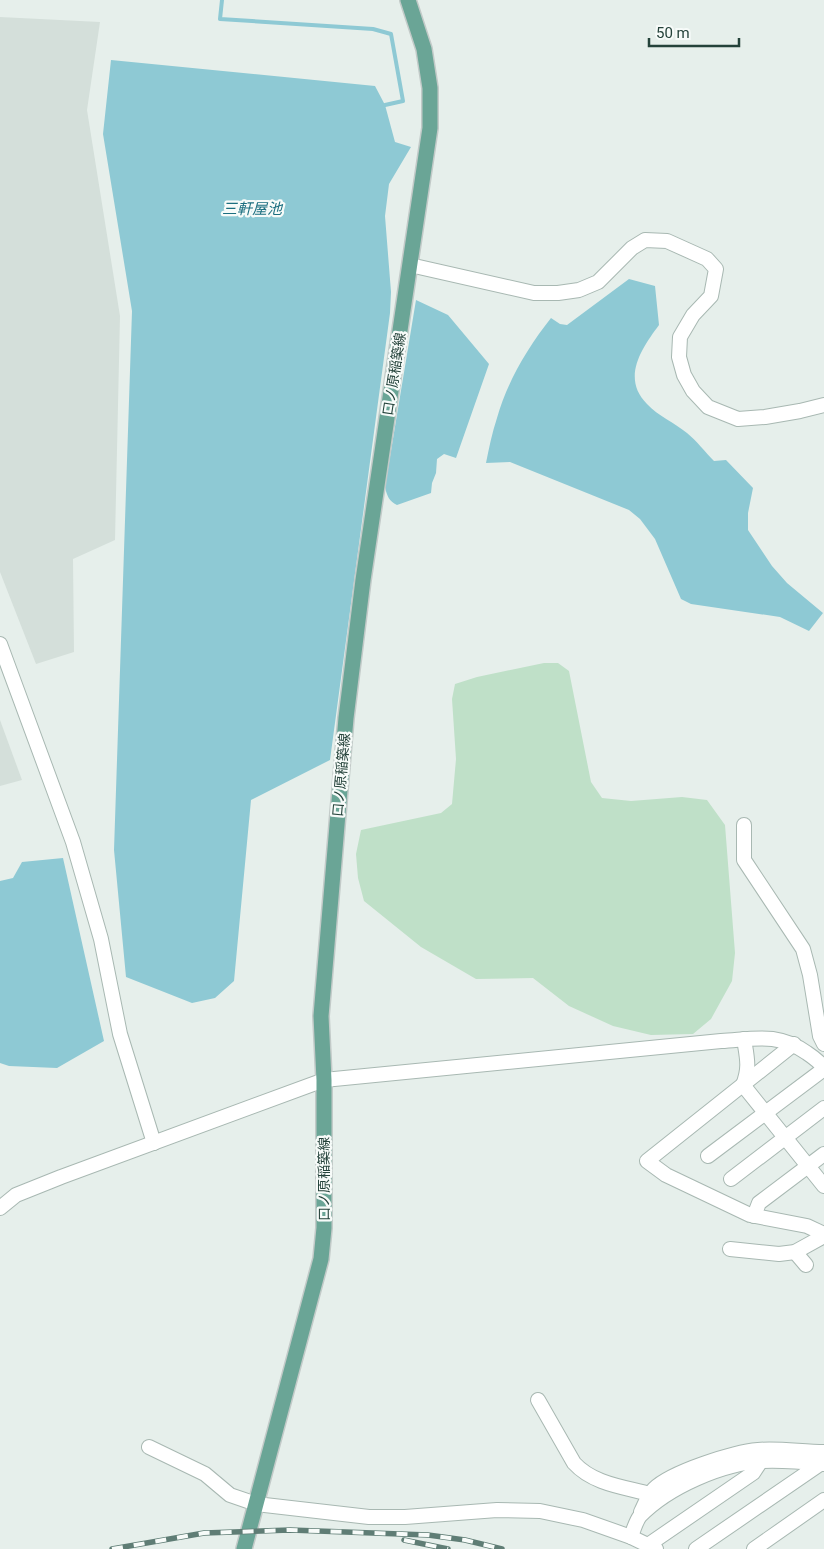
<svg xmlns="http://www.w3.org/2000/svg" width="824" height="1549" font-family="Roboto,'Noto Sans JP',sans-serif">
	<rect width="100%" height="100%" fill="#e6efeb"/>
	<g fill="#d4dfda">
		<polygon points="0,17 100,22 87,110 120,316 115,540 73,559 74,652 36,664 0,572"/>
		<polygon points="0,720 22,780 0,786"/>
	</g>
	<polygon fill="#bfe0c8" points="544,663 558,663 569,671 591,782 602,798 631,801 682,797 707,800 725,825 735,953 732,981 711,1019 693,1034 651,1035 613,1026 569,1006 533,978 476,979 421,947 364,901 358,878 356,854 361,830 441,813 452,804 456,759 452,699 455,684 477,677"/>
	<g fill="#8ec9d4">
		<polygon points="111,60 375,86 385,105 395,142 411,147 389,184 385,216 391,292 390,313 330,760 251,800 234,981 215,998 192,1003 126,977 114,850 132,311 103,134"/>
		<path d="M629 279 655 286 659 325C642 348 621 378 647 404 658 416 675 423 687 433 697 441 705 452 714 461L726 460 753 488 748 513V530L772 566 787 583 823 613 809 631 780 617 691 604 681 599 655 539 640 519 629 510 510 462 486 463C489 448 492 433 497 418 507 382 528 347 551 318L560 324 567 325Z"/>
		<path d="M416 300 448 315 489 364 456 458 444 454 437 459 436 473 432 483 431 493 397 505C389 501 387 496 385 487Z"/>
		<polygon points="63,858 104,1041 57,1068 9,1066 0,1063 0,881 13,878 22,862"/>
	</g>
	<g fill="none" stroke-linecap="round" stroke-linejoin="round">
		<polyline stroke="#8ec9d4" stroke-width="4" points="222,0 220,19 373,29 391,34 403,101 385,105"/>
		<defs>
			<g id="minor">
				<polyline points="410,265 534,293 558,293 579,290 598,282 632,248 645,240 667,241 707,259 716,269 711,296 693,315 680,337 679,357 684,375 693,391 708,407 738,419 765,417 800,411 824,405"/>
				<polyline points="0,644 73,842 101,939 120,1034 154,1143"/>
				<polyline points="744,825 744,860 803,949 810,975 820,1036 824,1044"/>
				<path d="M744 1039C747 1058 750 1067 743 1085L824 1186"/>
				<polyline points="794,1044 647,1161 666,1175 750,1215 807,1226 824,1234"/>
				<polyline points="708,1156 824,1069"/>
				<polyline points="731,1179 824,1108"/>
				<path d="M0 1208 16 1195 61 1177 324 1080 721 1041C755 1039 777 1032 807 1053 813 1057 819 1061 824 1068"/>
				<polyline points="754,1216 759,1203 824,1154"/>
				<polyline points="730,1249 779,1254 795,1252 824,1236"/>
				<polyline points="795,1252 806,1265"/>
				<path d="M538 1400 574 1463C593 1484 624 1487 650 1494"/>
				<polyline points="149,1447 205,1474 230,1495 256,1504 369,1517 405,1517 497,1510 540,1511 583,1520 631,1537 656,1549"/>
				<path d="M641 1512C645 1504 648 1495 654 1489 671 1472 734 1452 758 1450 778 1448 803 1452 824 1452"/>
				<path d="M631 1537C633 1531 636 1521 640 1516 668 1487 723 1463 763 1461 783 1460 804 1462 824 1464"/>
				<polyline points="648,1545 753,1473 761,1461"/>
				<polyline points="696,1549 820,1464"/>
				<polyline points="754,1549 824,1500"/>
			</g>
			<polyline id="major" points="244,1549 321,1259 324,1228 324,1080 321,1016 346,718 363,580 430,128 430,88 424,49 408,0"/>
		</defs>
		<use href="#minor" stroke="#a8b8b2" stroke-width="16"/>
		<use href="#major" stroke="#c2cac8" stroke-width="18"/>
		<use href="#minor" stroke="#fff" stroke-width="14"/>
		<use href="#major" stroke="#6aa596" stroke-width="15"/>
		<defs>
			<g id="rail">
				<polyline points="404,1540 448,1549"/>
				<polyline points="112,1549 204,1533 290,1530 428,1535 465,1540 502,1549"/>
			</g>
		</defs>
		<use href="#rail" stroke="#5f7d75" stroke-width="5.5"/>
		<use href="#rail" stroke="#f7fbf9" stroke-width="4" stroke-dasharray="11" stroke-linecap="butt"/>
	</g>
	<g text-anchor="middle" stroke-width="4.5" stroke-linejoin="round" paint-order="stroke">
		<g font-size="14" fill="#24423a" stroke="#f7fbf9">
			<text transform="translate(394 374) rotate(-81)" y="5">口ノ原稲築線</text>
			<text transform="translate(341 775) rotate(-85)" y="5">口ノ原稲築線</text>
			<text transform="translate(324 1179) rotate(-90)" y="5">口ノ原稲築線</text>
		</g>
		<g font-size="15" font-style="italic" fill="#1c6f80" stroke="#f7fbf9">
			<text x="252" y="214">三軒屋池</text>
		</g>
	</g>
	<path d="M649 38v8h90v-8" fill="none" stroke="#24423a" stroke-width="2.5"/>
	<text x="656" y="38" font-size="15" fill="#24423a" stroke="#f7fbf9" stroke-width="4" paint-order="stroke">50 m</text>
</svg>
